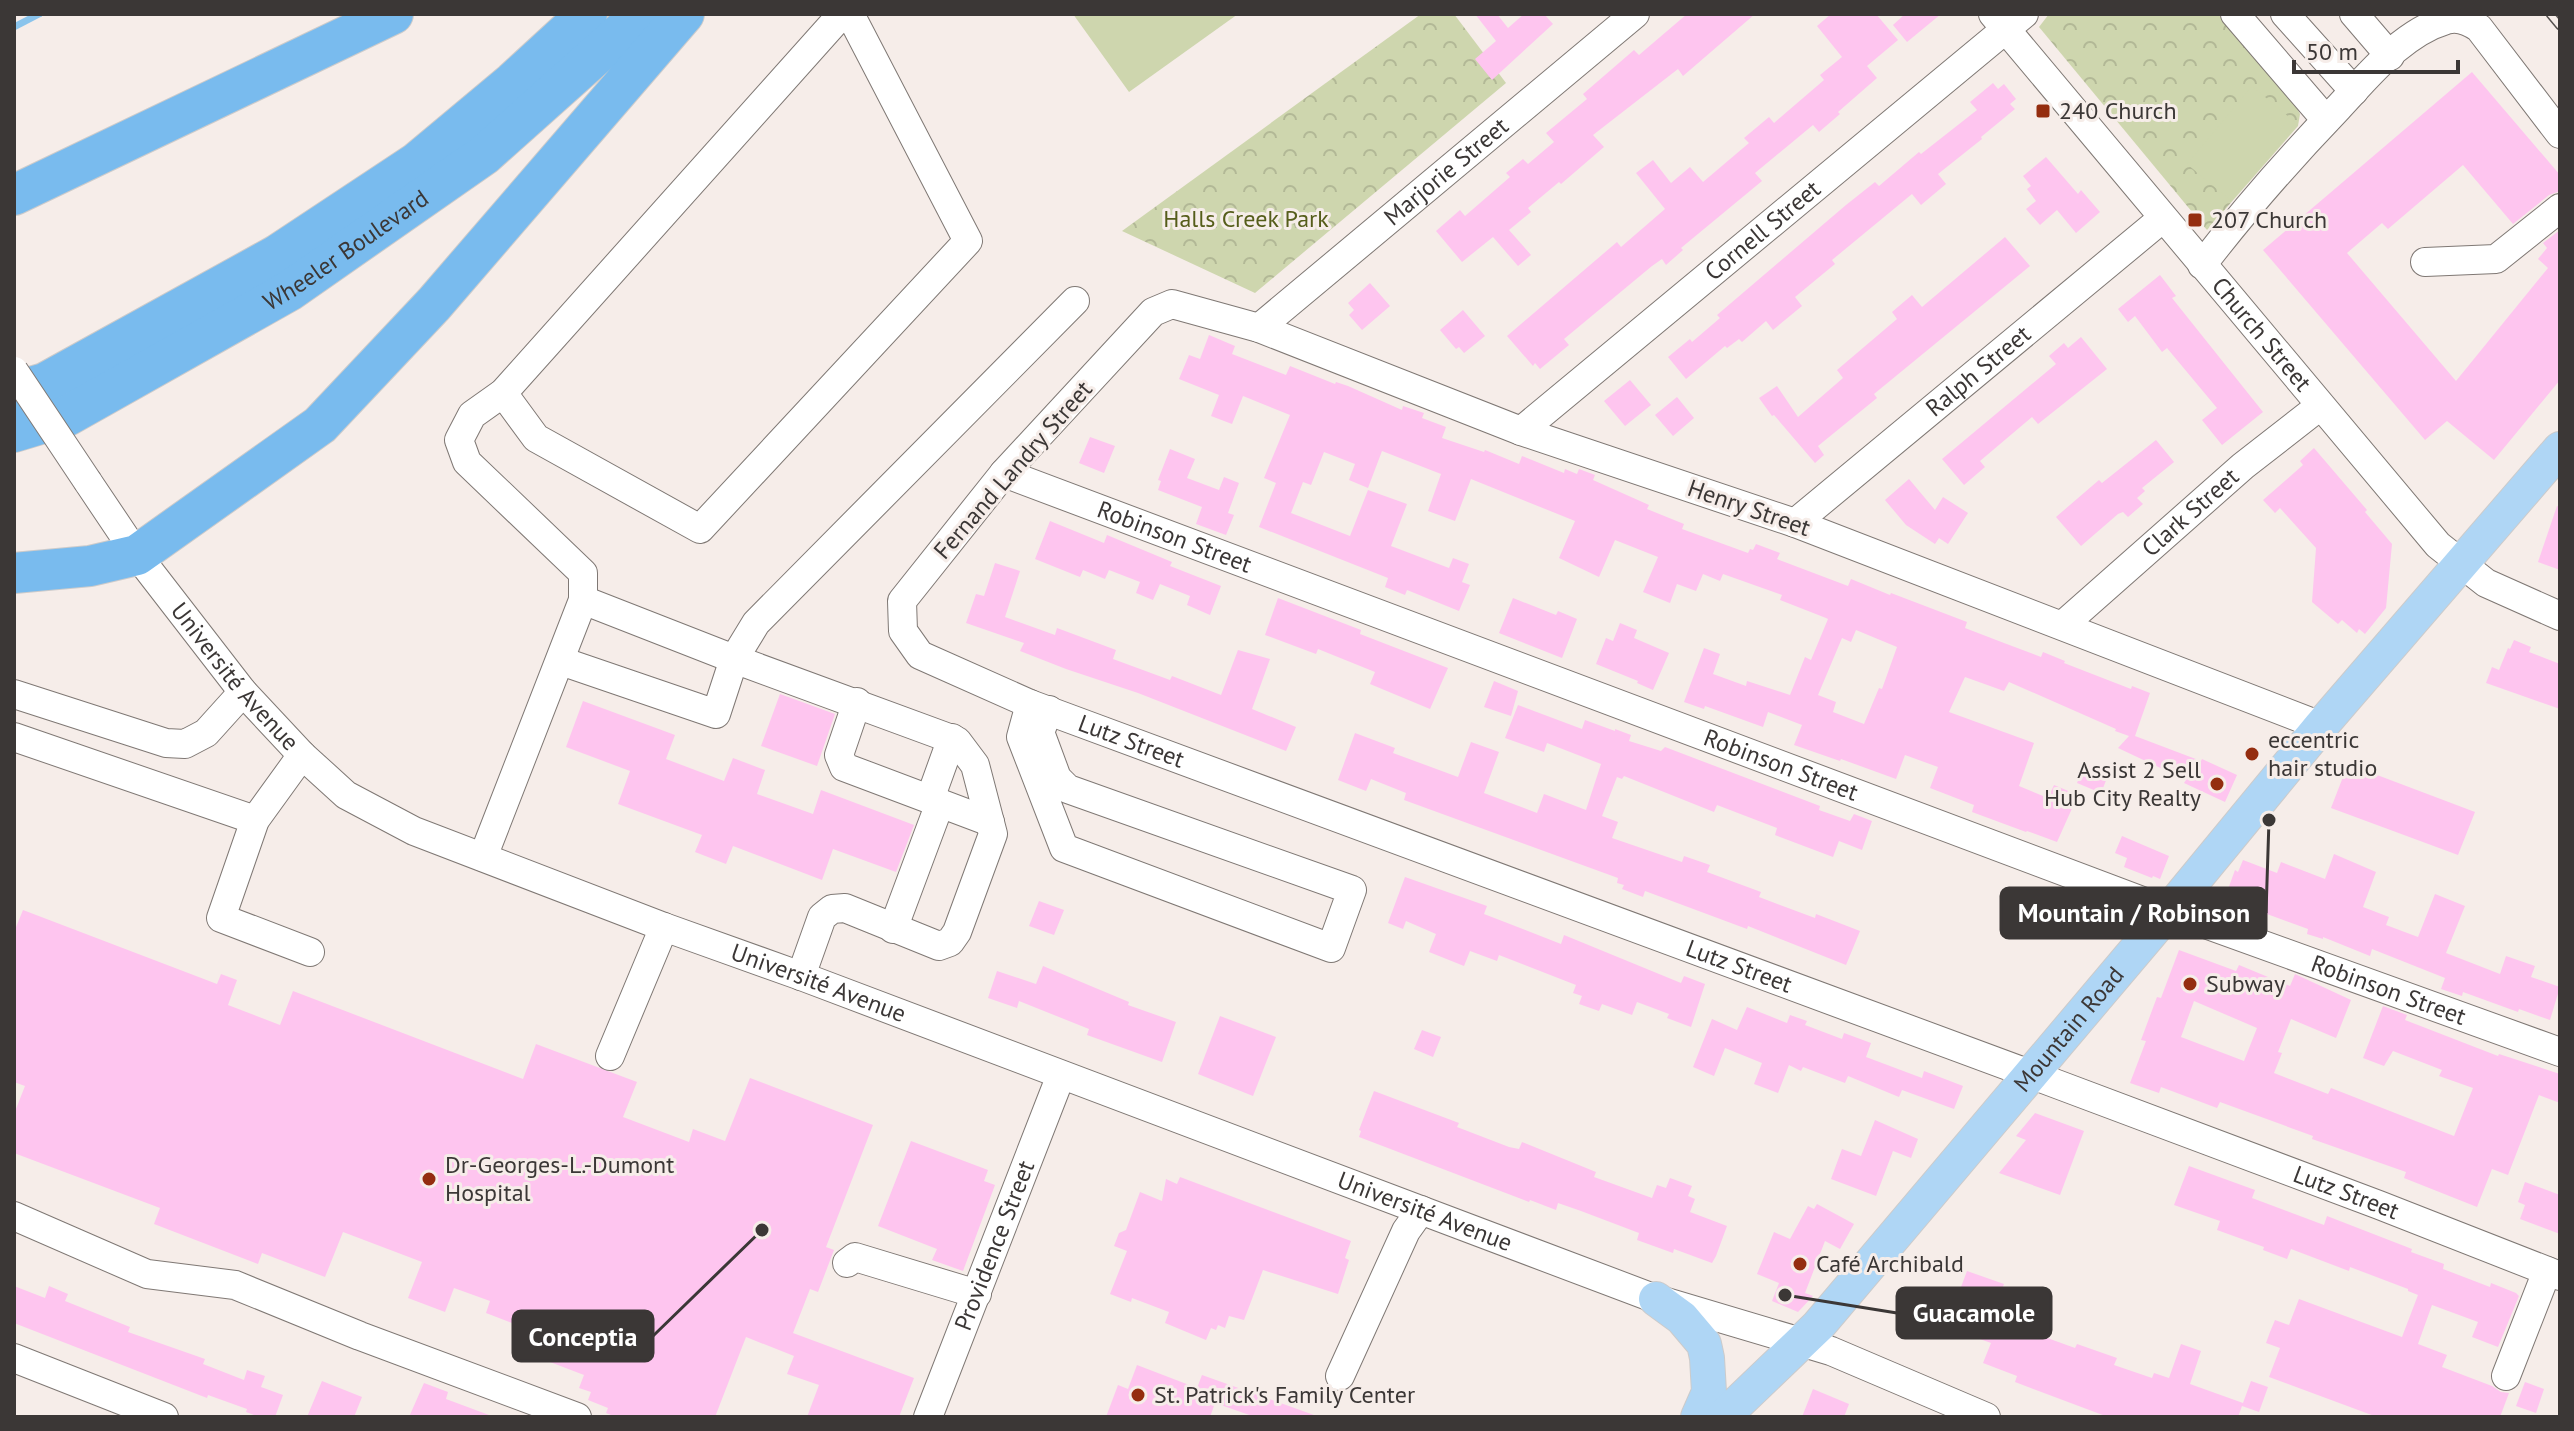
<svg xmlns="http://www.w3.org/2000/svg" width="2574" height="1431" font-family="'PT Sans',sans-serif">
	<defs>
		<pattern id="forest-crowns" width="20" height="18" patternUnits="userSpaceOnUse" patternTransform="scale(2)"><rect width="20" height="18" fill="#ced6ae"/><path d="M2 6a3 3 0 1 1 6 0M12 15a3 3 0 1 1 6 0" fill="none" stroke="#b2b896"/></pattern>
	</defs>
	<rect width="100%" height="100%" fill="#f6ede9"/>
	<g fill="url(#forest-crowns)">
		<polygon points="1421,14 1454,14 1506,83 1255,293 1122,231"/>
		<polygon points="2049,14 2218,14 2295,104 2300,114 2298,126 2207,230 2039,27"/>
	</g>
	<g fill="#ced6ae">
		<polygon points="1073,14 1238,14 1129,92"/>
		<polygon points="2252,86 2296,123 2230,200 2187,164"/>
	</g>
	<g fill="none" stroke-linecap="round" stroke-linejoin="round">
		<polyline stroke="#8ac4ec" stroke-width="7" points="14,27 39,14"/>
	</g>
	<g fill="#fec5ef" fill-rule="evenodd">
		<polygon points="1475,14 1497,14 1508,28 1524,14 1544,14 1553,24 1492,80 1475,59 1496,41"/>
		<polygon points="1687,14 1755,14 1683,76 1678,69 1593,135 1604,147 1561,184 1559,182 1528,208 1531,212 1509,230 1531,255 1518,266 1493,237 1462,262 1436,231 1460,210 1465,216 1510,177 1506,173 1523,159 1528,164 1554,142 1546,133 1587,99 1583,94 1634,50 1639,55"/>
		<polygon points="1831,14 1876,14 1898,40 1867,66 1877,78 1838,112 1840,114 1819,132 1813,125 1755,173 1762,181 1681,248 1683,250 1666,265 1662,259 1652,266 1564,339 1569,345 1540,369 1535,363 1533,366 1507,336 1617,242 1621,247 1665,209 1636,173 1653,160 1671,183 1690,167 1703,182 1749,143 1744,138 1769,117 1774,123 1824,80 1820,75 1842,57 1817,26"/>
		<polygon points="1905,14 1941,14 1907,42 1893,25"/>
		<polygon points="2472,72 2560,175 2560,191 2549,195 2513,224 2463,165 2388,229 2382,223 2347,253 2456,381 2548,268 2538,259 2547,248 2543,243 2560,230 2560,380 2494,460 2447,421 2425,440 2263,250"/>
		<polygon points="1993,83 1998,89 2004,84 2016,99 2010,104 2015,109 1981,137 1982,139 1938,174 1946,184 1921,205 1912,194 1832,260 1835,264 1795,297 1802,306 1773,330 1766,321 1742,342 1739,339 1727,348 1725,346 1686,379 1668,357 1690,339 1692,342 1720,318 1717,315 1846,205 1875,182 1879,186 1919,152 1921,154 1977,110 1970,102"/>
		<polygon points="2046,157 2078,194 2081,190 2100,212 2076,233 2057,210 2040,225 2026,209 2036,201 2027,189 2031,186 2023,176"/>
		<polygon points="2005,237 2030,266 1874,394 1877,398 1818,446 1824,455 1815,463 1774,415 1772,416 1759,398 1777,386 1798,417 1843,378 1837,370 1897,319 1892,312 1912,295 1922,307"/>
		<polygon points="2160,275 2176,296 2172,298 2263,412 2222,445 2202,420 2217,408 2167,348 2162,352 2135,316 2128,322 2118,309"/>
		<polygon points="1370,283 1390,306 1362,330 1349,315 1354,310 1348,303"/>
		<polygon points="1463,310 1485,336 1464,353 1459,347 1456,349 1440,330"/>
		<path d="M1209 335 1235 346 1232 354 1286 375 1290 366 1335 384 1336 382 1348 386 1402 410 1403 406 1424 413 1422 418 1446 427 1442 438 1484 452 1485 450 1519 464 1522 456 1564 473 1565 469 1577 474 1579 469 1595 475 1593 480 1649 505 1647 509 1684 524 1682 529 1748 553 1750 549 1753 550 1756 544 1780 553 1777 559 1848 586 1851 579 1890 595 1891 593 1967 622 1965 628 2004 643 2041 657 2043 652 2065 661 2064 663 2131 689 2132 686 2150 693 2135 736 2201 761 2202 759 2237 775 2225 802 2184 783 2186 780 2118 748 2129 736 2115 731 2116 729 2009 682 2004 691 1965 677 1949 712 2034 743 2019 786 2048 798 2054 785 2078 795 2057 842 2027 831 2026 832 1972 812 1974 805 1930 788 1938 767 1905 755 1896 779 1841 759 1840 761 1794 745 1802 725 1768 712 1763 727 1705 706 1704 709 1684 702 1704 648 1720 654 1713 674 1746 686 1747 681 1790 695 1805 657 1811 660 1828 619 1826 618 1780 600 1782 595 1723 574 1720 581 1703 574 1696 591 1677 584 1670 603 1643 592 1658 557 1615 540 1599 577 1559 558 1575 521 1471 479 1455 521 1428 511 1441 474 1382 451 1368 488 1349 480 1355 464 1324 452 1311 485 1303 482 1291 513 1350 536 1368 490 1407 504 1391 546 1449 568 1453 558 1469 564 1462 582 1470 585 1459 611 1407 590 1405 595 1385 587 1388 578 1259 527 1276 483 1264 478 1290 415 1243 396 1232 424 1211 416 1219 395 1179 379 1189 355 1200 359ZM1856 630 1897 647 1882 689 1879 688 1864 724 1833 712 1836 702 1818 695 1842 638 1851 642Z"/>
		<polygon points="2081,337 2107,369 2038,424 2032,417 1980,461 1985,467 1964,485 1942,459 2056,364 2049,356 2064,343 2068,348"/>
		<polygon points="1630,380 1651,405 1625,426 1604,401"/>
		<polygon points="1677,397 1694,418 1673,436 1655,415"/>
		<polygon points="1090,437 1115,446 1104,473 1079,463"/>
		<polygon points="2156,440 2174,462 2142,488 2145,491 2137,498 2143,504 2128,517 2123,512 2118,514 2081,546 2056,517 2099,480 2102,483"/>
		<polygon points="2314,448 2367,510 2365,512 2392,544 2386,608 2365,634 2359,629 2357,633 2342,620 2338,624 2312,602 2316,548 2280,508 2275,513 2263,500 2303,465 2300,461"/>
		<polygon points="1170,449 1195,459 1187,478 1219,490 1224,477 1239,483 1228,513 1234,515 1226,535 1196,524 1202,507 1158,490 1161,481 1158,480"/>
		<polygon points="1909,479 1935,510 1943,497 1968,513 1948,544 1939,538 1935,544 1906,525 1885,500"/>
		<polygon points="2557,506 2560,507 2560,570 2538,562"/>
		<polygon points="1050,521 1104,543 1107,535 1172,562 1170,566 1221,586 1210,615 1187,605 1190,596 1160,584 1153,600 1136,593 1140,582 1109,570 1105,579 1083,570 1080,577 1035,559"/>
		<polygon points="995,563 1020,571 1005,617 1055,635 1057,628 1116,650 1113,659 1170,680 1172,676 1221,695 1238,650 1270,659 1252,709 1296,727 1286,751 1138,693 1066,669 1020,651 1024,643 966,623 976,594 984,596"/>
		<polygon points="1278,598 1361,630 1360,634 1448,668 1430,709 1370,684 1375,672 1318,649 1316,654 1265,635"/>
		<polygon points="1513,598 1556,615 1558,611 1577,619 1562,658 1499,633"/>
		<polygon points="1620,623 1637,630 1634,638 1669,653 1653,690 1637,683 1638,681 1596,664 1606,638 1613,641"/>
		<polygon points="2514,640 2531,647 2529,652 2560,664 2560,709 2486,683 2492,667 2499,670 2508,648 2510,649"/>
		<polygon points="1494,681 1518,691 1511,716 1484,707"/>
		<polygon points="780,694 835,714 817,766 761,746"/>
		<polygon points="583,701 675,735 666,759 724,781 733,758 765,770 757,794 813,814 821,790 914,825 896,872 833,849 822,880 733,846 726,864 695,852 702,835 618,804 630,771 566,747"/>
		<polygon points="1518,705 1582,729 1585,720 1615,731 1615,729 1631,735 1629,741 1661,751 1665,747 1820,806 1819,810 1850,821 1854,814 1872,821 1862,850 1839,841 1833,857 1775,835 1777,828 1717,805 1714,812 1624,776 1622,779 1617,777 1602,816 1618,822 1612,838 1682,862 1684,856 1710,865 1707,872 1761,892 1759,897 1815,918 1816,914 1860,931 1846,965 1748,926 1747,929 1645,891 1643,897 1622,889 1624,885 1617,883 1618,878 1404,800 1406,793 1371,779 1366,791 1338,780 1355,733 1395,748 1393,753 1458,777 1471,742 1499,752 1484,793 1537,813 1544,794 1586,810 1601,764 1547,743 1544,752 1505,738"/>
		<polygon points="2085,764 2109,773 2101,793 2077,783"/>
		<polygon points="2348,764 2475,812 2458,855 2331,808"/>
		<polygon points="2122,836 2169,856 2160,879 2153,876 2152,878 2124,867 2127,858 2115,853"/>
		<polygon points="2334,854 2376,872 2363,907 2389,917 2386,925 2418,937 2435,894 2465,906 2446,953 2500,974 2506,956 2535,966 2531,977 2560,987 2550,1020 2519,1009 2518,1012 2463,992 2462,996 2441,989 2445,978 2372,949 2370,956 2323,937 2323,939 2307,934 2308,929 2248,907 2246,913 2223,903 2235,870 2238,872 2243,860 2277,873 2281,862 2325,879"/>
		<polygon points="1405,877 1487,906 1484,914 1561,944 1564,935 1681,983 1684,976 1705,984 1691,1027 1667,1018 1669,1014 1637,1002 1632,1015 1602,1004 1599,1011 1579,1004 1582,996 1573,993 1576,985 1499,955 1497,961 1470,951 1464,966 1429,952 1436,934 1406,921 1403,929 1388,923"/>
		<polygon points="1039,901 1064,910 1054,935 1029,926"/>
		<polygon points="23,910 217,984 221,974 237,980 228,1005 280,1025 293,991 523,1079 536,1044 637,1082 623,1117 689,1142 693,1129 725,1141 750,1078 873,1125 826,1247 834,1250 818,1292 810,1289 793,1333 914,1378 899,1417 807,1417 819,1385 787,1374 794,1356 746,1337 715,1417 616,1417 606,1413 608,1408 588,1400 591,1392 579,1388 584,1375 529,1354 538,1333 486,1313 490,1301 454,1288 445,1312 408,1298 422,1262 343,1232 325,1277 262,1253 258,1264 154,1224 160,1208 14,1153 14,1114 25,1086 14,1082 14,932"/>
		<path d="M2179 950 2236 971 2239 965 2290 986 2295 974 2351 1000 2336 1038 2291 1019 2278 1052 2282 1053 2274 1073 2328 1094 2331 1088 2454 1136 2473 1088 2439 1076 2442 1070 2393 1051 2384 1066 2363 1058 2383 1006 2407 1015 2405 1020 2498 1056 2499 1054 2560 1074V1103L2539 1095 2508 1175 2492 1169 2477 1207 2404 1178 2406 1172 2312 1139 2313 1136 2220 1102 2217 1108 2161 1087 2159 1093 2130 1083 2146 1041 2141 1040 2157 997 2161 998ZM2194 1001 2257 1028 2244 1061 2181 1037Z"/>
		<polygon points="1043,966 1129,1002 1128,1005 1176,1022 1162,1062 1087,1035 1089,1029 1019,1001 1017,1008 988,998 997,971 1036,984"/>
		<polygon points="1747,1007 1787,1023 1790,1015 1807,1021 1805,1025 1842,1039 1844,1033 1871,1043 1866,1057 1922,1078 1924,1071 1963,1086 1954,1109 1902,1090 1899,1097 1848,1076 1845,1083 1803,1067 1801,1071 1789,1065 1778,1093 1754,1084 1762,1063 1725,1048 1714,1076 1693,1067 1712,1019 1737,1030"/>
		<polygon points="1220,1016 1276,1037 1253,1096 1198,1074"/>
		<polygon points="1422,1030 1441,1037 1433,1057 1414,1049"/>
		<polygon points="1374,1091 1459,1123 1457,1127 1509,1147 1519,1149 1522,1142 1596,1172 1594,1177 1652,1198 1657,1185 1666,1188 1670,1178 1692,1186 1688,1196 1695,1199 1690,1212 1727,1226 1716,1256 1712,1263 1674,1249 1673,1253 1637,1240 1639,1233 1581,1211 1558,1203 1556,1210 1530,1200 1529,1202 1359,1137 1361,1131 1359,1130"/>
		<polygon points="2035,1113 2084,1131 2060,1195 1999,1173 2026,1140 2016,1136"/>
		<polygon points="1875,1120 1918,1139 1911,1158 1893,1151 1876,1196 1831,1179 1842,1149 1861,1156"/>
		<polygon points="911,1141 988,1170 984,1181 995,1185 963,1271 932,1260 937,1249 878,1226"/>
		<polygon points="2189,1166 2255,1190 2252,1198 2324,1225 2327,1216 2412,1249 2411,1252 2444,1264 2443,1269 2490,1287 2491,1283 2516,1293 2519,1296 2498,1347 2472,1337 2478,1322 2432,1305 2418,1344 2447,1355 2442,1367 2492,1386 2501,1392 2509,1393 2500,1417 2377,1417 2269,1377 2280,1348 2266,1343 2270,1332 2275,1320 2289,1325 2299,1299 2402,1337 2418,1295 2408,1291 2408,1289 2350,1267 2349,1271 2291,1249 2287,1259 2263,1250 2264,1247 2217,1230 2220,1221 2174,1205"/>
		<polygon points="1180,1177 1351,1241 1345,1258 1349,1260 1338,1294 1263,1270 1244,1320 1229,1316 1225,1328 1218,1325 1216,1330 1211,1328 1206,1340 1165,1323 1169,1312 1132,1298 1131,1302 1110,1294 1127,1251 1114,1246 1119,1233 1126,1230 1140,1192 1162,1201 1166,1179 1177,1184"/>
		<polygon points="2525,1182 2560,1195 2560,1234 2520,1219 2525,1205 2518,1202"/>
		<polygon points="1817,1204 1854,1224 1840,1249 1825,1241 1805,1293 1813,1296 1798,1312 1772,1301 1779,1283 1757,1274 1774,1232 1790,1239 1808,1206 1814,1209"/>
		<polygon points="1967,1271 2004,1284 1990,1321 2037,1339 2039,1335 2075,1348 2077,1344 2117,1358 2114,1365 2152,1378 2154,1373 2169,1378 2181,1344 2201,1351 2190,1384 2243,1403 2251,1381 2268,1387 2259,1412 2242,1406 2238,1417 2108,1417 2015,1382 2017,1376 1983,1363 1991,1343 1946,1327"/>
		<polygon points="14,1286 45,1298 49,1286 68,1294 65,1301 130,1327 128,1332 205,1359 203,1364 244,1380 247,1370 265,1376 261,1387 283,1395 275,1417 259,1417 246,1412 247,1409 208,1395 207,1398 14,1323"/>
		<polygon points="1137,1365 1197,1388 1202,1375 1314,1415 1313,1417 1255,1417 1215,1403 1210,1417 1106,1417 1118,1385 1128,1389"/>
		<polygon points="322,1381 362,1397 354,1417 307,1417"/>
		<polygon points="2525,1382 2544,1389 2536,1413 2516,1406"/>
		<polygon points="424,1383 448,1392 446,1399 489,1415 489,1417 409,1417"/>
		<polygon points="1813,1389 1849,1404 1844,1417 1802,1417"/>
	</g>
	<g fill="none" stroke-linecap="round" stroke-linejoin="round">
		<defs>
			<g id="minor">
				<path id="s1" d="M1993 14 2438 545 2486 583 2560 616"/>
				<polyline points="2235,14 2326,120"/>
				<polyline points="2285,14 2354,91"/>
				<polyline points="2354,14 2390,56"/>
				<polyline points="2425,262 2496,259 2560,208"/>
				<path d="M2202 265C2245 209 2289 159 2338 108 2368 76 2402 33 2446 20 2458 16 2469 21 2479 28L2560 134"/>
				<path id="s2" d="M1259 328 1635 14"/>
				<polyline points="503,393 536,438 700,529 968,241 850,14"/>
				<path id="s3" d="M1521 431 2024 14"/>
				<path id="s4" d="M1004 473 2169 911 2560 1052"/>
				<path id="s5" d="M88 482 137 555 243 692 302 755 346 795 414 831 664 927 801 976 1656 1299 1831 1351 1986 1417"/>
				<path id="s6" d="M1795 523 2163 218"/>
				<polyline points="583,600 734,659 957,741 975,765 993,834 957,932 950,942 939,946 845,908 832,909 822,917 801,976"/>
				<path id="s7" d="M2063 625 2243 466 2320 406"/>
				<polyline points="561,661 716,714 734,659 756,623 1075,301"/>
				<polyline points="14,694 166,743 185,744 206,733 243,692"/>
				<polyline points="857,702 839,755 844,767 990,822"/>
				<polyline points="1030,704 1021,737 1064,848 1331,948 1352,890 1068,789 1057,778 1040,732 1049,710"/>
				<path id="s8" d="M2321 726 1795 523 1521 431 1259 328 1172 304 1153 312 1004 473 902 601 903 631 920 655 1030 704 2054 1083 2379 1205 2560 1276"/>
				<polyline points="14,737 255,820"/>
				<polyline points="302,755 255,820 221,918 310,952"/>
				<polyline points="930,799 952,738"/>
				<polyline points="483,857 583,600 583,573 467,462 459,440 472,415 503,393 842,14"/>
				<polyline points="893,929 940,803"/>
				<polyline points="610,1056 664,927"/>
				<polyline points="14,1216 147,1274 235,1285 360,1336 577,1417"/>
				<polyline points="847,1263 855,1257 977,1294"/>
				<polyline points="14,1358 164,1417"/>
				<polyline points="1340,1376 1406,1231 1421,1210"/>
				<polyline points="2506,1376 2547,1271"/>
				<path id="s9" d="M928 1417 1061 1075"/>
			</g>
			<g id="major">
				<polyline points="1656,1299 1682,1318 1704,1344 1707,1358 1709,1392 1698,1417"/>
				<path id="s10" d="M1723 1417 1818 1326 2153 930 2321 726 2560 449"/>
			</g>
			<g id="highway">
				<polyline points="14,195 393,14"/>
				<polyline points="14,392 45,383 277,255 416,163 513,82 587,14"/>
				<path id="s11" d="M14 432 67 416 289 291 484 155 642 14"/>
				<polyline points="14,573 90,566 137,555 320,425 434,304 684,14"/>
			</g>
		</defs>
		<use href="#minor" stroke="#7f7874" stroke-width="30"/>
		<use href="#major" stroke="#cccbcb" stroke-width="36"/>
		<use href="#highway" stroke="#cccbcb" stroke-width="42"/>
		<use href="#minor" stroke="#fff" stroke-width="28"/>
		<use href="#major" stroke="#afd6f5" stroke-width="34"/>
		<use href="#highway" stroke="#79bbee" stroke-width="40"/>
		<defs>
			<polyline id="rail" points="2550,14 2560,26"/>
		</defs>
		<use href="#rail" stroke="#54504e" stroke-width="9"/>
		<use href="#rail" stroke="#f6ede9" stroke-width="6" stroke-dasharray="18" stroke-linecap="butt"/>
		<defs>
			<polyline id="minor-bridge" points="14,371 88,482"/>
		</defs>
		<use href="#minor-bridge" stroke="#7f7874" stroke-width="30" stroke-linecap="butt"/>
		<use href="#minor-bridge" stroke="#fff" stroke-width="28"/>
	</g>
	<g fill="#942d0f" stroke="#f6ede9" stroke-width="3">
		<rect x="2035" y="103" width="16" height="16" rx="4"/>
		<rect x="2187" y="212" width="16" height="16" rx="4"/>
		<circle cx="2252" cy="754" r="8"/>
		<circle cx="2217" cy="784" r="8"/>
		<circle cx="2190" cy="984" r="8"/>
		<circle cx="429" cy="1179" r="8"/>
		<circle cx="1800" cy="1264" r="8"/>
		<circle cx="1138" cy="1395" r="8"/>
	</g>
	<g text-anchor="middle" stroke-width="6" stroke-linejoin="round" paint-order="stroke">
		<g font-size="24" fill="#3b3736" stroke="#f6ede9" text-anchor="start">
			<text x="2059" y="119">240 Church</text>
			<text x="2211" y="228">207 Church</text>
			<text x="2268" y="748">eccentric<tspan x="2268" dy="28">hair studio</tspan></text>
			<text x="2201" y="778" text-anchor="end">Assist 2 Sell<tspan x="2201" dy="28">Hub City Realty</tspan></text>
			<text x="2206" y="992">Subway</text>
			<text x="445" y="1173">Dr-Georges-L.-Dumont<tspan x="445" dy="28">Hospital</tspan></text>
			<text x="1816" y="1272">Café Archibald</text>
			<text x="1154" y="1403">St. Patrick's Family Center</text>
		</g>
		<g font-size="24" fill="#3b3736" stroke="#f6ede9">
			<text dy="8" stroke="none"><textPath href="#s2" startOffset="244">Marjorie Street</textPath></text>
			<text dy="8" stroke="none"><textPath href="#s3" startOffset="314">Cornell Street</textPath></text>
			<text dy="8" stroke="none"><textPath href="#s11" startOffset="380">Wheeler Boulevard</textPath></text>
			<text dy="8" stroke="none"><textPath href="#s1" startOffset="418">Church Street</textPath></text>
			<text dy="8" stroke="none"><textPath href="#s6" startOffset="238">Ralph Street</textPath></text>
			<text transform="translate(1013 470) rotate(-49)" y="8">Fernand Landry Street</text>
			<text transform="translate(1749 508) rotate(19)" y="8">Henry Street</text>
			<text dy="8" stroke="none"><textPath href="#s7" startOffset="170">Clark Street</textPath></text>
			<text dy="8" stroke="none"><textPath href="#s4" startOffset="182">Robinson Street</textPath></text>
			<text dy="8" stroke="none"><textPath href="#s5" startOffset="244">Université Avenue</textPath></text>
			<text dy="8" stroke="none"><textPath href="#s8" startOffset="1916">Lutz Street</textPath></text>
			<text dy="8" stroke="none"><textPath href="#s4" startOffset="830">Robinson Street</textPath></text>
			<text dy="8" stroke="none"><textPath href="#s8" startOffset="2564">Lutz Street</textPath></text>
			<text dy="8" stroke="none"><textPath href="#s5" startOffset="916">Université Avenue</textPath></text>
			<text dy="8" stroke="none"><textPath href="#s4" startOffset="1478">Robinson Street</textPath></text>
			<text dy="8" stroke="none"><textPath href="#s10" startOffset="520">Mountain Road</textPath></text>
			<text dy="8" stroke="none"><textPath href="#s8" startOffset="3212">Lutz Street</textPath></text>
			<text dy="8" stroke="none"><textPath href="#s5" startOffset="1564">Université Avenue</textPath></text>
			<text dy="8" stroke="none"><textPath href="#s9" startOffset="184">Providence Street</textPath></text>
		</g>
		<g font-size="24" fill="#555d1a" stroke="#f6ede9">
			<text x="1246" y="227">Halls Creek Park</text>
		</g>
	</g>
	<path fill="none" stroke="#3b3736" stroke-width="3" d="M2269 820L2266 913M1785 1295L1897 1313M762 1230L653 1336"/>
	<g fill="#3b3736" stroke="#f6ede9" stroke-width="3">
		<circle cx="2269" cy="820" r="8"/>
		<circle cx="1785" cy="1295" r="8"/>
		<circle cx="762" cy="1230" r="8"/>
	</g>
	<g fill="#3b3736" stroke="#3b3736" stroke-width="3">
		<rect x="2001" y="888" width="265" height="50" rx="8"/>
		<rect x="1897" y="1288" width="154" height="50" rx="8"/>
		<rect x="513" y="1311" width="140" height="50" rx="8"/>
	</g>
	<g font-size="26" text-anchor="middle" font-weight="bold" fill="#fff">
		<text x="2134" y="922">Mountain / Robinson</text>
		<text x="1974" y="1322">Guacamole</text>
		<text x="583" y="1346">Conceptia</text>
	</g>
	<rect width="2574" height="1431" fill="none" stroke="#3b3736" stroke-width="32"/>
	<path d="M2294 60v12h164v-12" fill="none" stroke="#3b3736" stroke-width="4"/>
	<text x="2306" y="60" font-size="24" fill="#3b3736" stroke="#f6ede9" stroke-width="6" paint-order="stroke">50 m</text>
</svg>
